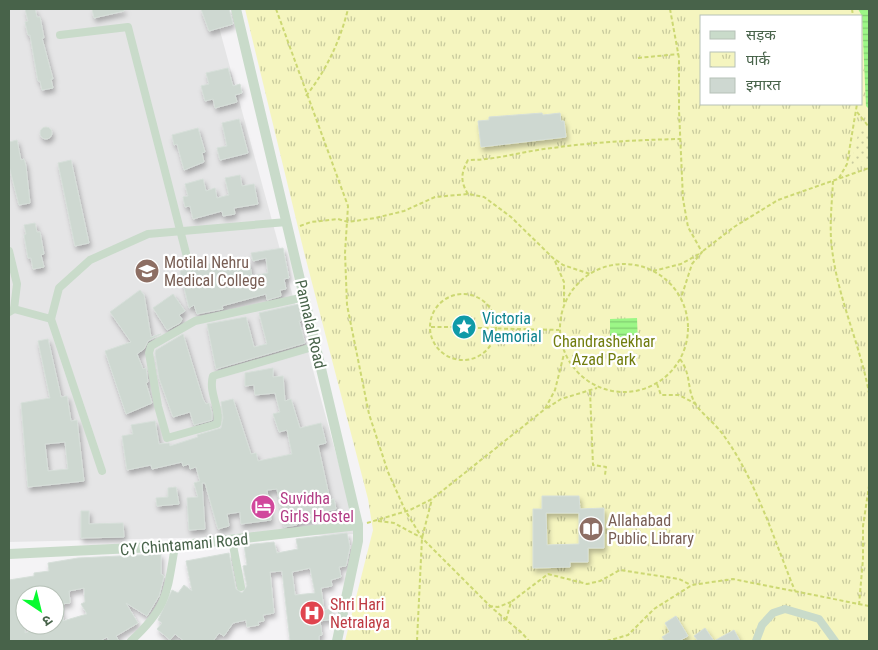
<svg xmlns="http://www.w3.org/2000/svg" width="878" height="650" font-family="'Roboto Condensed','Noto Sans Devanagari',sans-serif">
	<defs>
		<pattern id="park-tufts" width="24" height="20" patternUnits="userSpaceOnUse" patternTransform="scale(1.25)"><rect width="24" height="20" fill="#f5f5bf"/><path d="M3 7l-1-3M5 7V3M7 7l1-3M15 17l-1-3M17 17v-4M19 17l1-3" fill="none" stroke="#c8ca9d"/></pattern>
		<pattern id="garden-dots" width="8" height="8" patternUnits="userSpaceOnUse" patternTransform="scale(1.25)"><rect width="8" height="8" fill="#f5f5bf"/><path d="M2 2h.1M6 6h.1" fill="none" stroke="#c8ca9d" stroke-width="1.8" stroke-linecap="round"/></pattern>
		<pattern id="water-rules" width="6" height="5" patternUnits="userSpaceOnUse" patternTransform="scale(1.25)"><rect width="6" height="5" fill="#9cf787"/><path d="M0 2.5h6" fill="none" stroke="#81cc70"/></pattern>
		<filter id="shadow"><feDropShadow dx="2" dy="4" stdDeviation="2.5" flood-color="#0004"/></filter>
	</defs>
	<rect width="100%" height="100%" fill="#f4f3f5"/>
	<polygon fill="#e5e5e6" points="9,9 214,9 358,534 9,542"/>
	<path fill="url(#park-tufts)" fill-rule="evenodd" d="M245 9H869V641H345L373 530 368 499 304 252ZM702 16H862V104H702Z"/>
	<polygon fill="url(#garden-dots)" points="860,126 869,137 869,159 851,165"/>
	<g fill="url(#water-rules)">
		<polygon points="858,9 869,9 869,109 866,106 862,16"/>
		<polygon points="637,318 638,344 610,346 610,319"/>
	</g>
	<g fill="#ced8d1" stroke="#d6dfd9" fill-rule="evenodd" filter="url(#shadow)">
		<polygon points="25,9 35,9 37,17 40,17 44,38 42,38 53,79 51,79 53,88 42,90 40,81 38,81 30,35 28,35 25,22 28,21"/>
		<polygon points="92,9 124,9 124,11 94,18"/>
		<polygon points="201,9 229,9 233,24 209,31"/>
		<polygon points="228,68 233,86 240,84 242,93 235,95 237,102 215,108 213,99 205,101 201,86 209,84 206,73"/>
		<polygon points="542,113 543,115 560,113 561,121 564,121 566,137 481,147 478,121 489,120 489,117"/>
		<polygon points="239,119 248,153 220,160 217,148 227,146 222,123"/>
		<circle cx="46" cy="133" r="6"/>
		<polygon points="198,128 205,152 202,153 204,162 184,170 177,144 174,145 172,135"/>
		<polygon points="17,140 21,160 24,159 26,166 30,203 19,205 9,166 9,142"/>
		<polygon points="71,160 89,243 75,246 58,163"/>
		<polygon points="240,175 242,186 254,184 258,204 234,208 235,214 223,216 222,211 193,219 190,206 185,207 183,197 188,196 185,184 203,179 206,191 215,188 217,198 229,195 225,178"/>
		<polygon points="35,223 37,232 40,232 44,254 41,255 44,267 33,269 31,258 28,258 24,235 26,234 24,225"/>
		<polygon points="283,248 289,278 284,279 286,289 280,290 281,296 267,300 266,294 222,306 223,309 197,314 194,305 189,308 180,271 220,261 222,271 239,267 238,264 249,261 252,276 268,273 266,258 253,261 251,253"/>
		<polygon points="140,290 144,295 151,337 161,334 148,341 144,349 137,354 143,369 146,368 148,382 146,383 152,403 126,414 105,351 131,342 110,312"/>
		<polygon points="173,294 185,311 179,315 182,319 180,323 167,330 153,308"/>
		<polygon points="299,304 303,320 299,321 305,343 216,369 207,324 246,317 254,347 267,344 259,313"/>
		<polygon points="183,334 203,399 206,404 209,403 212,413 212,420 194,425 190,412 173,417 159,378 155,353 156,350"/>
		<path d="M48 339 61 397 67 396 71 421 77 420 84 481 28 487 21 403 50 398 38 341ZM65 442 68 469 48 471 45 444Z"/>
		<polygon points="273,368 273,377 283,376 285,401 291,399 300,428 321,423 326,443 318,445 330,500 334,499 336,509 312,514 313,519 297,522 297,525 284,527 277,489 267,490 271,520 241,524 240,512 227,514 229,526 218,529 205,483 202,483 205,529 189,530 187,498 198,497 194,483 200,481 196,467 190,469 189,464 183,466 182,462 152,469 151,465 127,470 122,436 133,434 131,425 155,421 159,444 169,443 170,446 198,437 197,435 221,428 223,418 221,402 233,399 251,454 256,453 258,461 292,454 287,430 279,432 273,414 280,412 275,393 255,395 254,385 245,386 245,373"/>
		<polygon points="176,487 179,504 157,506 156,498 168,497 168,488"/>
		<path d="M542 496H579L580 509 604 508V548H588V562H570V567L533 568V509H542ZM546 513H579V544L547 545Z"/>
		<polygon points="81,511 89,511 89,524 123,523 124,537 81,538"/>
		<path d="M347 533 350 547 346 566 339 567 341 577 331 580 332 586 321 588 324 610 332 609 333 619 320 621 322 635 319 636V641H290L282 571 270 572 274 613 263 615 264 621 258 622 259 625 247 627 246 620 233 623 224 636 219 633 213 641H184L175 634 170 640 157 629 162 623 158 620 172 590 178 593 184 585 192 591 186 561 229 553 236 589 242 593 247 586 243 566 247 565 244 545 274 542 277 553 298 549 296 539ZM310 568 315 593 295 595 292 572Z"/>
		<path d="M161 554V574L164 576 159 596 147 616 126 603 138 623 116 636 119 641H109L107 637 100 641H9V580L34 576V573L49 571 48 563 78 558ZM84 588 85 602 81 604 87 614 63 621 61 604 70 603 69 591ZM25 595H55V625H47L25 633Z"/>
		<polygon points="676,616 688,636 679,641 665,641 662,637 670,632 665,623"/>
		<polygon points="705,628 714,641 698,641 694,636"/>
		<polygon points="734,630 740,641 714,641"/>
	</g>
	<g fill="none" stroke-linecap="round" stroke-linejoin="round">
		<g stroke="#ccd872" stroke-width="2" stroke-dasharray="4 2.5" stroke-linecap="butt">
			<polyline points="276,9 348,206 345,253 347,305 369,414 388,472 405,510 422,538 492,608 522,633 529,641"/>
			<polyline points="670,9 679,58 679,110 683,199 688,227 702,252 692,264 681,298"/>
			<polyline points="852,9 853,16"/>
			<polyline points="638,58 679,54"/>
			<path d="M306 96C327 69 340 41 348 9"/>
			<polyline points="857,112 869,127"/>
			<polyline points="839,178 847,164 857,104"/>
			<path d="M833 181C832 203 829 227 832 249 838 299 860 344 869 393"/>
			<path d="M468 194C460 181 461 173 468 160 497 160 524 151 552 148 595 142 637 140 680 139"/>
			<polyline points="300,226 311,222 338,219 348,222 375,218 404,211 435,197 468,194 484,197 511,217 554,259 564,282 564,303"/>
			<polyline points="703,251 734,227 778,200 869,168"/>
			<polyline points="556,260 563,265 590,274"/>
			<circle cx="624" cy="328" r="64"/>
			<polyline points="653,271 681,264 699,254"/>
			<circle cx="463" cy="327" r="33"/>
			<polyline points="431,327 452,327"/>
			<polyline points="478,328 559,330"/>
			<path d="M680 359C692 375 686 389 696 405 704 416 716 424 724 436 755 478 775 542 795 591"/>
			<polyline points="657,384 661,395 679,395 696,404"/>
			<polyline points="590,391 593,465 606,467 605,475"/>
			<polyline points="547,408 561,399 597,388"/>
			<polyline points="378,521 394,523 420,537"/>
			<polyline points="367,523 410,510 432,499 545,409 555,390 564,354"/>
			<polyline points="859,605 863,559 863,526 869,486"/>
			<polyline points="489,606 498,607 511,602"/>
			<polyline points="506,620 511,602 548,574 587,584 600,581 620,570 679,579 691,585"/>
			<polyline points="417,641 422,538 432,499"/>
			<polyline points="607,641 628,635 654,609 692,585 733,579 869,606"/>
		</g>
		<g stroke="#c9dbca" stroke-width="8">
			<polyline points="60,35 128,27 187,257"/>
			<polyline points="9,251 17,284 14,309 9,312"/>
			<path d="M305 297 195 321 151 346 149 353 158 406 167 438 217 424C221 408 208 393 213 376L316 346"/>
			<polyline points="14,309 51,319 102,471"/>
			<polyline points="51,319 59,288 90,260 148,234 287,222"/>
			<polyline points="232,540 241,587"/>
			<path d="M131 641C168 607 167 593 175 546"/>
			<polyline points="756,641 762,625 773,613 785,609 819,619 835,641"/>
		</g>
		<g stroke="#c9dbca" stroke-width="10">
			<polyline points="236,9 358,525 358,541 337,641"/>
			<polyline points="9,554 175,546 358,525"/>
		</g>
	</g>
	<defs>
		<symbol id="university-disc" viewBox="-11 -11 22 22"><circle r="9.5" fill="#8d6e63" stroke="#fff"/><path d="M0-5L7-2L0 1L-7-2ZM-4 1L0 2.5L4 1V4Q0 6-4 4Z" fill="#fff"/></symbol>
		<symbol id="sight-disc" viewBox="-11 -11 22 22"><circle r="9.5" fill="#0f9aa8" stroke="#fff"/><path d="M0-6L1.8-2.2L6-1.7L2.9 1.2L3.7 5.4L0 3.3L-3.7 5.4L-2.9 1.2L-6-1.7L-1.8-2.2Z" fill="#fff"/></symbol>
		<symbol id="hotel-disc" viewBox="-11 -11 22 22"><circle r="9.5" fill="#d1479c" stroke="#fff"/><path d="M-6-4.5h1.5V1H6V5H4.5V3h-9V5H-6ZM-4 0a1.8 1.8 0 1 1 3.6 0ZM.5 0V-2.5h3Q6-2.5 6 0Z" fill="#fff"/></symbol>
		<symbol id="library-disc" viewBox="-11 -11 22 22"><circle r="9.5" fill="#8d6e63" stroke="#fff"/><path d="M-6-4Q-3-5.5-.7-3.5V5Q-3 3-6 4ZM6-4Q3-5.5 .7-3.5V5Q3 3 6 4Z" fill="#fff"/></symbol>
		<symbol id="hospital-disc" viewBox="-11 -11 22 22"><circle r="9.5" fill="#e0444e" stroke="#fff"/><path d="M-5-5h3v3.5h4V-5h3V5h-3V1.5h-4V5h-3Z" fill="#fff"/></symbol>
	</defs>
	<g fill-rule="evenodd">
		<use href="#university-disc" x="133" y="257" width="28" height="28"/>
		<use href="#sight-disc" x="450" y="313" width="28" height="28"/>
		<use href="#hotel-disc" x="249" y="493" width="28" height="28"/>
		<use href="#library-disc" x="577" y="515" width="28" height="28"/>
		<use href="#hospital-disc" x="298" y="599" width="28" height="28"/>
	</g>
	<g text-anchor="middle" stroke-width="4.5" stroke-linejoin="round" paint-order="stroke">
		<g font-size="16" fill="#785e54" stroke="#fff" text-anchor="start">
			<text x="164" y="268">Motilal Nehru<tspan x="164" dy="18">Medical College</tspan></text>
			<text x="608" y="526">Allahabad<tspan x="608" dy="18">Public Library</tspan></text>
		</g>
		<g font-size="16" fill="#0d838f" stroke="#fff" text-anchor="start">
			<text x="482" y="324">Victoria<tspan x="482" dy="18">Memorial</tspan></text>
		</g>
		<g font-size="16" fill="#48634a" stroke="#fff">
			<text transform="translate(311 324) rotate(77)" y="6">Pannalal Road</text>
			<text transform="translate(184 544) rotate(-5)" y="6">CY Chintamani Road</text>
		</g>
		<g font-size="16" fill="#717d0e" stroke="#fff">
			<text x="604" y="347">Chandrashekhar<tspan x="604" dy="18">Azad Park</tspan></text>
		</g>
		<g font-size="16" fill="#b23c85" stroke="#fff" text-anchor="start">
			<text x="280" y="504">Suvidha<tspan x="280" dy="18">Girls Hostel</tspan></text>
		</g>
		<g font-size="16" fill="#be3a42" stroke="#fff" text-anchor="start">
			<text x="330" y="610">Shri Hari<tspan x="330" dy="18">Netralaya</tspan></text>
		</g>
	</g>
	<rect width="878" height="650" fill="none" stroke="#48634a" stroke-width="20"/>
	<rect x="700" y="15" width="162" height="90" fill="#ffffff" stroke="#b6c1b7"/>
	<rect x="710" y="31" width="25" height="8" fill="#c9dbca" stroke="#b6c1b7"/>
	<text x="746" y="40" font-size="15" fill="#48634a">सड़क</text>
	<rect x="710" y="52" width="25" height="15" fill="url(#park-tufts)" stroke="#b6c1b7"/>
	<text x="746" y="65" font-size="15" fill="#48634a">पार्क</text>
	<rect x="710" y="78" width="25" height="15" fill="#ced8d1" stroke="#b6c1b7"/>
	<text x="746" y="90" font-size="15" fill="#48634a">इमारत</text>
	<g transform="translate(40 610) rotate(145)"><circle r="24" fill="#ffffff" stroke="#b6c1b7"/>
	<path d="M0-4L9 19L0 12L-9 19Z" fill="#07fb30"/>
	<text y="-8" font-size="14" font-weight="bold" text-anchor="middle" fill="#48634a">उ</text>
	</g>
</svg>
